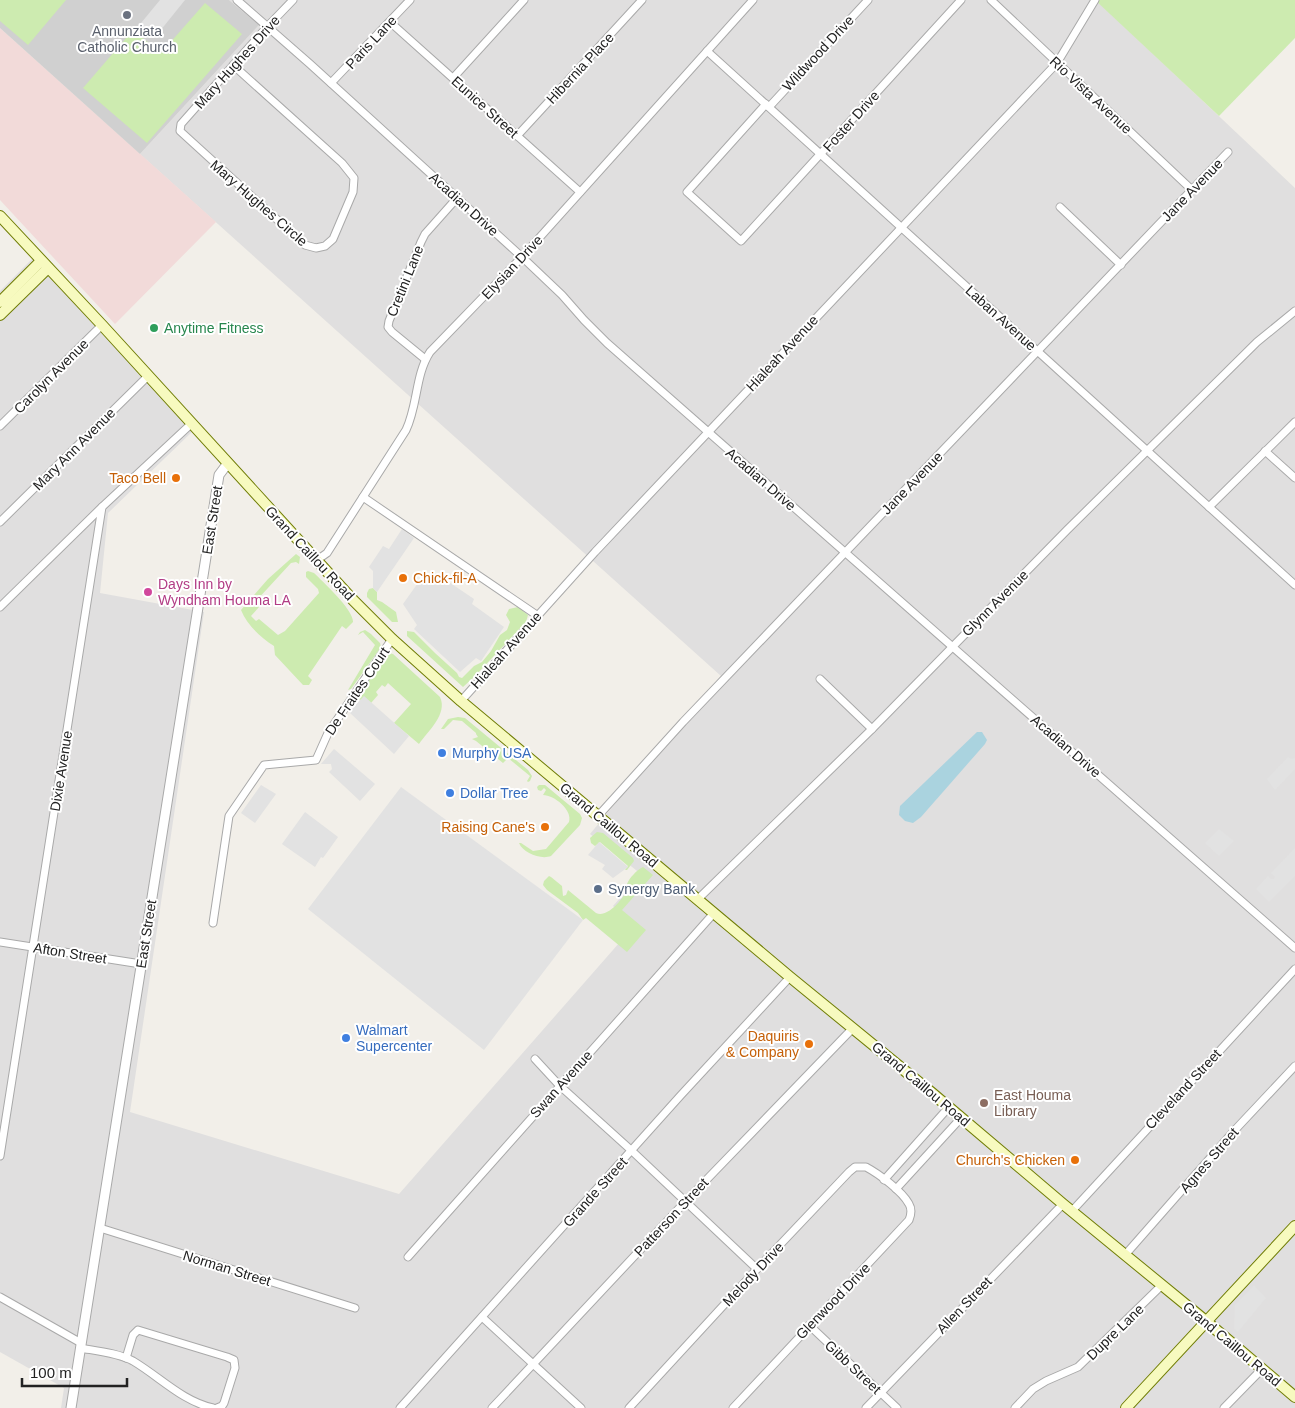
<svg xmlns="http://www.w3.org/2000/svg" width="1295" height="1408" font-family="Helvetica,sans-serif">
	<rect width="100%" height="100%" fill="#f2efe9"/>
	<polygon fill="#e0dfdf" points="229,0 1096,0 1295,188 1295,1408 61,1408 64,1388 0,1352 0,291 35,256 194,430 108,513 100,593 204,612 130,1112 399,1194 634,926 613,906 641,874 590,834 721,676 140,154 259,25"/>
	<polygon fill="#f2dad9" points="0,28 216,222 115,324 0,200"/>
	<polygon fill="#d0d0d0" points="0,0 229,0 259,25 140,154 0,28"/>
	<g fill="#cdebb0">
		<polygon points="0,0 66,0 28,45 0,21"/>
		<polygon points="1095,0 1295,0 1295,38 1219,116"/>
		<polygon points="205,3 242,34 147,143 83,88 133,30 161,53"/>
		<path d="M296 554 300 557 299 564 296 562 291 563 256 601 259 607 251 616 256 621 259 619 278 635 285 631 319 593 318 589 306 577V572L308 571 314 573C323 582 354 610 353 622L346 629 342 626 308 676 312 680 309 685H303L275 655 274 646C260 637 247 625 241 610L268 579Z"/>
		<polygon points="373,588 377,592 377,600 382,602 396,612 398,622 392,622 367,597 367,593 369,589"/>
		<polygon points="518,607 528,615 526,622 474,677 463,687 407,636 407,631 414,632 435,653 457,673 459,677 462,678 474,666 482,662 491,651 500,635 507,630 510,622 506,615 509,609"/>
		<polygon points="365,630 371,634 380,643 381,647 351,689 348,690 375,645 363,632 358,635 360,632"/>
		<path d="M388 653 393 654 440 697C448 714 428 731 419 744L394 723 411 704 388 683 385 687 382 685 376 692 378 695 371 703 364 697 361 700 357 699 381 661Z"/>
		<polygon points="458,717 465,718 528,770 532,776 530,781 528,782 527,781 530,776 508,758 503,763 476,741 472,739 478,737 476,734 476,733 462,721 453,720 444,729 441,729 448,719"/>
		<path d="M539 785H545L580 814 582 818 580 825 551 856C541 860 523 853 519 843H521L533 851 546 849 569 822C573 810 554 795 543 795L546 790 544 788 541 791 538 790 537 787Z"/>
		<polygon points="597,832 603,833 633,858 634,861 627,870 625,870 628,866 600,842 595,846 591,843 590,838"/>
		<path d="M643 867 653 875 622 910 646 930 627 952 586 918 583 920 578 913 547 890 543 885 544 881 549 876 551 877 562 886 563 896 566 895 568 890 596 913C607 918 621 901 626 892 629 887 626 890 627 884 629 878 637 870 643 867Z"/>
	</g>
	<g fill="#e2e2e2">
		<polygon points="160,0 185,0 156,36 141,23"/>
		<polygon points="402,529 414,538 377,592 373,588 373,571 369,567 383,546 389,549"/>
		<polygon points="434,572 474,599 472,604 504,627 481,661 476,658 460,672 414,629 417,625 403,604 425,573 430,576"/>
		<polygon points="364,696 409,736 394,754 349,712"/>
		<polygon points="334,749 375,784 360,801 329,772 332,769 331,764 321,764"/>
		<polygon points="1288,757 1291,759 1295,758 1295,769 1275,790 1267,779"/>
		<polygon points="261,785 276,794 255,823 241,813"/>
		<polygon points="401,787 583,920 484,1050 308,909"/>
		<polygon points="305,812 338,837 323,858 321,857 315,867 282,844"/>
		<polygon points="1219,829 1234,841 1219,856 1205,843"/>
		<polygon points="599,842 628,867 613,878 602,869 605,865 588,855"/>
		<polygon points="1295,848 1295,876 1269,902 1256,889 1268,876 1271,879 1274,879 1275,877 1271,873"/>
		<polygon points="1254,1285 1266,1298 1238,1332 1234,1329 1235,1305"/>
	</g>
	<polygon fill="#aad3df" points="977,732 982,732 987,740 985,744 921,817 913,823 905,821 899,815 900,806"/>
	<g fill="none" stroke-linecap="round" stroke-linejoin="round">
		<defs>
			<g id="minor">
				<polyline points="237,0 310,64 522,257 562,295 584,320 607,343 1295,948"/>
				<polyline points="991,0 1192,190"/>
				<polyline points="390,22 580,192"/>
				<polyline points="707,51 1295,585"/>
				<polyline points="233,65 342,163 354,178 353,192 333,239 325,246 316,248 305,245 180,131 181,124 268,26 293,0"/>
				<polyline points="453,78 524,0"/>
				<polyline points="331,83 410,0"/>
				<polyline points="766,104 687,192 741,241 961,0"/>
				<polyline points="769,107 868,0"/>
				<polyline points="517,136 642,0"/>
				<polyline points="1060,207 1121,265"/>
				<polyline points="425,359 392,332 388,327 389,321 421,242 425,234 457,198"/>
				<polyline points="0,426 102,325"/>
				<polyline points="1265,451 1295,478"/>
				<polyline points="363,497 538,616"/>
				<polyline points="1209,507 1295,422"/>
				<polyline points="0,522 147,377"/>
				<path d="M317 560 327 553 406 430C418 405 415 375 430 352L522 257 753 0"/>
				<polyline points="0,607 102,507"/>
				<polyline points="820,679 872,729"/>
				<polyline points="461,701 595,552 1057,63 1095,0"/>
				<polyline points="598,816 683,722 1228,152"/>
				<polyline points="698,899 872,729 1067,530 1257,342 1295,311"/>
				<polyline points="213,923 229,816 264,765 316,760 328,733 392,639"/>
				<polyline points="0,942 141,964"/>
				<polyline points="535,1059 559,1085 632,1151 757,1269"/>
				<polyline points="0,1156 102,507 191,424"/>
				<polyline points="884,1180 949,1107"/>
				<polyline points="896,1189 961,1118"/>
				<polyline points="1072,1211 1295,969"/>
				<polyline points="100,1228 355,1308"/>
				<polyline points="1125,1255 1233,1132 1295,1066"/>
				<polyline points="408,1257 714,913"/>
				<polyline points="0,1297 81,1343"/>
				<polyline points="482,1317 581,1408"/>
				<polyline points="809,1325 897,1408"/>
				<path d="M80 1348C97 1351 118 1353 133 1361 160 1377 182 1401 213 1408"/>
				<polyline points="126,1358 133,1335 138,1330 227,1357 234,1360 235,1368 224,1403 222,1406 217,1408"/>
				<polyline points="400,1408 681,1095 790,977"/>
				<polyline points="492,1408 685,1202 853,1028"/>
				<path d="M629 1408 757 1269 849 1172 855 1167H866C879 1174 902 1191 909 1204 912 1209 911 1215 909 1220L733 1408"/>
				<polyline points="866,1408 1063,1204"/>
				<polyline points="1015,1408 1033,1389 1046,1381 1078,1367 1162,1285"/>
				<polyline points="1224,1408 1262,1369"/>
			</g>
			<polyline id="tertiary" points="71,1408 219,475 228,463"/>
			<g id="secondary">
				<polyline points="0,216 102,325 353,600 392,639 461,701 790,977 932,1093 1063,1204 1207,1322 1295,1397"/>
				<polyline points="0,302 41,261"/>
				<polyline points="0,315 48,268"/>
				<polyline points="1126,1408 1295,1226"/>
			</g>
		</defs>
		<use href="#minor" stroke="#a9a9a9" stroke-width="9"/>
		<use href="#tertiary" stroke="#a9a9a9" stroke-width="11"/>
		<use href="#secondary" stroke="#707d05" stroke-width="12"/>
		<use href="#minor" stroke="#fff" stroke-width="7"/>
		<use href="#tertiary" stroke="#fff" stroke-width="9"/>
		<use href="#secondary" stroke="#f7fabf" stroke-width="10"/>
	</g>
	<circle fill="#6b7280" stroke="#fff" stroke-width="2" cx="127" cy="15" r="5"/>
	<circle fill="#2e9e5b" stroke="#fff" stroke-width="2" cx="154" cy="328" r="5"/>
	<g fill="#e8710a" stroke="#fff" stroke-width="2">
		<circle cx="176" cy="478" r="5"/>
		<circle cx="403" cy="578" r="5"/>
		<circle cx="545" cy="827" r="5"/>
		<circle cx="809" cy="1044" r="5"/>
		<circle cx="1075" cy="1160" r="5"/>
	</g>
	<circle fill="#d1479c" stroke="#fff" stroke-width="2" cx="148" cy="592" r="5"/>
	<g fill="#3f7fe0" stroke="#fff" stroke-width="2">
		<circle cx="442" cy="753" r="5"/>
		<circle cx="450" cy="793" r="5"/>
		<circle cx="346" cy="1038" r="5"/>
	</g>
	<circle fill="#5c6f8a" stroke="#fff" stroke-width="2" cx="598" cy="889" r="5"/>
	<circle fill="#8d6e63" stroke="#fff" stroke-width="2" cx="984" cy="1103" r="5"/>
	<g text-anchor="middle" stroke-width="4" stroke-linejoin="round" paint-order="stroke">
		<g font-size="14" fill="#5b616d" stroke="#fff">
			<text x="127" y="36">Annunziata<tspan x="127" dy="16">Catholic Church</tspan></text>
		</g>
		<g font-size="14" fill="#222" stroke="#fff">
			<text transform="translate(371 42) rotate(-47)" y="5">Paris Lane</text>
			<text transform="translate(818 53) rotate(-47)" y="5">Wildwood Drive</text>
			<text transform="translate(237 62) rotate(-48)" y="5">Mary Hughes Drive</text>
			<text transform="translate(580 68) rotate(-47)" y="5">Hibernia Place</text>
			<text transform="translate(1091 95) rotate(43)" y="5">Rio Vista Avenue</text>
			<text transform="translate(485 107) rotate(42)" y="5">Eunice Street</text>
			<text transform="translate(851 121) rotate(-48)" y="5">Foster Drive</text>
			<text transform="translate(1192 190) rotate(-46)" y="5">Jane Avenue</text>
			<text transform="translate(259 203) rotate(41)" y="5">Mary Hughes Circle</text>
			<text transform="translate(464 204) rotate(42)" y="5">Acadian Drive</text>
			<text transform="translate(512 267) rotate(-47)" y="5">Elysian Drive</text>
			<text transform="translate(405 281) rotate(-68)" y="5">Cretini Lane</text>
			<text transform="translate(1001 318) rotate(42)" y="5">Laban Avenue</text>
			<text transform="translate(782 353) rotate(-47)" y="5">Hialeah Avenue</text>
			<text transform="translate(51 376) rotate(-45)" y="5">Carolyn Avenue</text>
			<text transform="translate(74 449) rotate(-45)" y="5">Mary Ann Avenue</text>
			<text transform="translate(761 479) rotate(41)" y="5">Acadian Drive</text>
			<text transform="translate(912 483) rotate(-46)" y="5">Jane Avenue</text>
			<text transform="translate(212 520) rotate(-81)" y="5">East Street</text>
			<text transform="translate(310 553) rotate(47)" y="5">Grand Caillou Road</text>
			<text transform="translate(995 603) rotate(-45)" y="5">Glynn Avenue</text>
			<text transform="translate(506 650) rotate(-48)" y="5">Hialeah Avenue</text>
			<text transform="translate(357 691) rotate(-56)" y="5">De Fraites Court</text>
			<text transform="translate(1066 746) rotate(41)" y="5">Acadian Drive</text>
			<text transform="translate(61 771) rotate(-81)" y="5">Dixie Avenue</text>
			<text transform="translate(609 825) rotate(40)" y="5">Grand Caillou Road</text>
			<text transform="translate(146 934) rotate(-81)" y="5">East Street</text>
			<text transform="translate(70 953) rotate(9)" y="5">Afton Street</text>
			<text transform="translate(561 1084) rotate(-48)" y="5">Swan Avenue</text>
			<text transform="translate(921 1084) rotate(40)" y="5">Grand Caillou Road</text>
			<text transform="translate(1183 1089) rotate(-47)" y="5">Cleveland Street</text>
			<text transform="translate(1209 1160) rotate(-49)" y="5">Agnes Street</text>
			<text transform="translate(595 1192) rotate(-48)" y="5">Grande Street</text>
			<text transform="translate(671 1217) rotate(-47)" y="5">Patterson Street</text>
			<text transform="translate(227 1268) rotate(17)" y="5">Norman Street</text>
			<text transform="translate(753 1274) rotate(-47)" y="5">Melody Drive</text>
			<text transform="translate(833 1301) rotate(-46)" y="5">Glenwood Drive</text>
			<text transform="translate(964 1305) rotate(-46)" y="5">Allen Street</text>
			<text transform="translate(1115 1332) rotate(-44)" y="5">Dupre Lane</text>
			<text transform="translate(1232 1344) rotate(40)" y="5">Grand Caillou Road</text>
			<text transform="translate(853 1367) rotate(43)" y="5">Gibb Street</text>
		</g>
		<g font-size="14" fill="#27864d" stroke="#fff" text-anchor="start">
			<text x="164" y="333">Anytime Fitness</text>
		</g>
		<g font-size="14" fill="#c56008" stroke="#fff" text-anchor="end">
			<text x="166" y="483">Taco Bell</text>
			<text x="413" y="583" text-anchor="start">Chick-fil-A</text>
			<text x="535" y="832">Raising Cane's</text>
			<text x="799" y="1041">Daquiris<tspan x="799" dy="16">&amp; Company</tspan></text>
			<text x="1065" y="1165">Church's Chicken</text>
		</g>
		<g font-size="14" fill="#b23c85" stroke="#fff" text-anchor="start">
			<text x="158" y="589">Days Inn by<tspan x="158" dy="16">Wyndham Houma LA</tspan></text>
		</g>
		<g font-size="14" fill="#366cbe" stroke="#fff" text-anchor="start">
			<text x="452" y="758">Murphy USA</text>
			<text x="460" y="798">Dollar Tree</text>
			<text x="356" y="1035">Walmart<tspan x="356" dy="16">Supercenter</tspan></text>
		</g>
		<g font-size="14" fill="#4e5e75" stroke="#fff" text-anchor="start">
			<text x="608" y="894">Synergy Bank</text>
		</g>
		<g font-size="14" fill="#785e54" stroke="#fff" text-anchor="start">
			<text x="994" y="1100">East Houma<tspan x="994" dy="16">Library</tspan></text>
		</g>
	</g>
	<path d="M22 1378v8h105v-8" fill="none" stroke="#222222" stroke-width="2.5"/>
	<text x="30" y="1378" font-size="15" fill="#222222" stroke="#ffffff" stroke-width="4" paint-order="stroke">100 m</text>
</svg>
